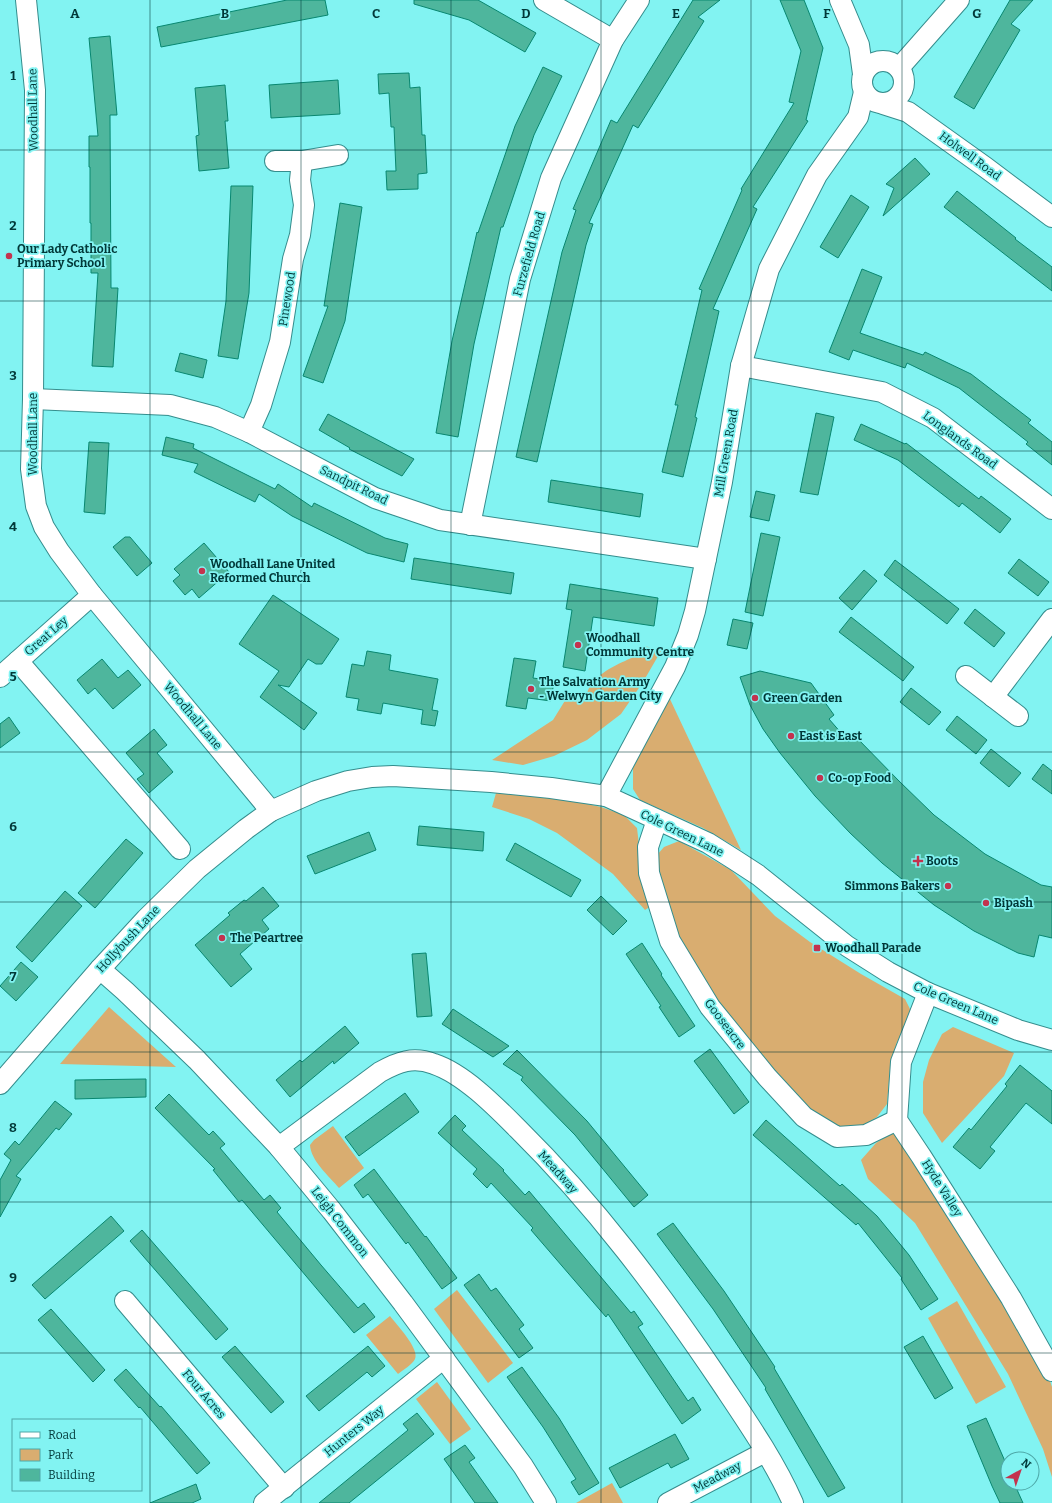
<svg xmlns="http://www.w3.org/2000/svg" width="1052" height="1503" font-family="Bitter,serif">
	<rect width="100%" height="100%" fill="#82f3f2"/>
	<g fill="#d9ad70">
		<path d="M645 646 661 651 643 682 621 714 587 740 554 756 523 765 492 760 553 720 566 699 580 700 586 699C587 680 609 668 625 661 633 657 637 656 641 647Z"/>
		<polygon points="669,697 741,850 703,828 640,800 633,789 633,768"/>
		<polygon points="496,793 555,797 601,807 624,815 637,828 642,871 651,906 645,910 613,874 557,833 529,819 492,807"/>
		<polygon points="679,841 731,870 775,916 810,942 861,974 905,999 911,1011 908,1024 897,1042 890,1069 887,1104 877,1117 864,1125 851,1129 833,1127 810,1114 711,994 671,928 654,869 657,855 664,847"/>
		<polygon points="109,1007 176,1067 60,1064"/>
		<polygon points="953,1027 1014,1053 1004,1076 942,1143 923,1113 923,1082 929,1060 942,1034"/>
		<path d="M333 1126 364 1168 339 1188C329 1176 311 1161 310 1145L314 1140Z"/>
		<polygon points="896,1130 1006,1300 1050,1381 1052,1387 1052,1477 1043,1449 1008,1374 915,1223 868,1179 861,1160 876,1143"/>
		<polygon points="457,1290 513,1363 488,1383 434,1309"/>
		<polygon points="957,1301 1006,1387 976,1404 928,1318"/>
		<path d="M390 1316C396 1324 420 1349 415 1359 412 1365 403 1370 398 1374L366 1335Z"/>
		<polygon points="437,1382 471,1429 450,1444 416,1399"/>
		<polygon points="612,1483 623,1503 576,1503"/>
	</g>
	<g fill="#4eb69d" stroke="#088770">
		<polygon points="287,0 325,0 328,15 161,47 157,27"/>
		<polygon points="414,0 478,0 536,33 525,52 469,20 414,4"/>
		<polygon points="693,0 720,0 698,17 704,21 638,128 633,125 589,223 593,224 586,245 537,462 516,457 562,252 576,210 573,209 611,120 617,123"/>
		<polygon points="780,0 804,0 823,48 806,120 808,121 753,207 757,209 713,309 719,311 695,417 697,418 683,477 662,472 678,405 675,405 702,290 699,289 742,190 741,189 794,103 789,102 801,51"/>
		<polygon points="1010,0 1033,0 1011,24 1020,30 974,109 954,97"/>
		<polygon points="110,36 117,115 110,115 111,288 118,288 113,367 92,366 98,273 91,273 91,223 90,223 90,167 89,167 89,136 98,136 89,38"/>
		<polygon points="543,67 562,76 534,135 503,227 501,227 474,344 458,437 436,433 452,341 477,232 478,233 515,126"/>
		<polygon points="409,73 410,88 420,87 422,135 425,135 427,173 418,174 418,189 387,190 386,171 396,171 394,127 391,127 389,93 379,94 378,74"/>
		<polygon points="338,80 340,114 271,118 269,85"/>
		<polygon points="225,85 228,121 225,121 229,168 199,171 196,136 199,135 195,88"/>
		<polygon points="915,158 930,174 883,216 894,188 886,184"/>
		<polygon points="231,186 253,186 249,293 238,359 218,356 226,301"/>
		<polygon points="957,191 1016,238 1015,239 1052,267 1052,291 944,207"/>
		<polygon points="851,195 869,207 838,258 820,247"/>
		<polygon points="340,203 362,207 345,321 323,383 303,376 328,306 324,306"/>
		<polygon points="862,269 882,277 860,333 923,355 925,352 971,374 1031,420 1028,423 1052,442 1052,465 1026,444 1028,442 959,388 907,363 905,368 853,350 849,360 829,352"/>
		<polygon points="180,353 207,360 203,378 175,371"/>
		<polygon points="816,413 834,417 818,495 800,492"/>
		<polygon points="328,414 414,459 402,476 349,449 350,448 319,430"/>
		<polygon points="861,424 905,444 906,443 979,499 981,496 1011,519 1000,533 962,503 959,507 898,460 854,440"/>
		<polygon points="166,437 194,444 193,448 275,489 278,484 312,507 314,503 385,538 408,544 404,562 367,553 292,516 259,494 255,502 194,472 198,464 162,455"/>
		<polygon points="89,442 109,443 105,514 84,512"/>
		<polygon points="551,480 643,494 640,517 548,502"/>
		<polygon points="756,491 775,495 769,521 750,517"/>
		<polygon points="761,533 780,537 763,616 745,612"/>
		<polygon points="125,537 130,537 152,563 137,576 113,547"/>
		<polygon points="204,543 229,572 199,598 192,589 185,595 173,581 180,575 174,569"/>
		<polygon points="414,558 514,573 511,594 411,579"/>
		<polygon points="1019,559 1049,582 1038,596 1008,573"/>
		<polygon points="895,560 959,609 947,624 884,575"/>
		<polygon points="864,570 877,581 852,610 839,598"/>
		<polygon points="570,584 658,598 654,626 593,617 585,671 563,667 572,610 566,609"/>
		<polygon points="273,595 339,639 322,664 316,664 308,659 289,687 278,685 317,713 304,730 260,697 279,671 239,644"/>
		<polygon points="975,609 1005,633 994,647 964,623"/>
		<polygon points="851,617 914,667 903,681 839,632"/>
		<polygon points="733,619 753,623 747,649 727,645"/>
		<polygon points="367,651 391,655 389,670 438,679 432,710 438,711 435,726 421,724 423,710 383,703 381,714 357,710 359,699 346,697 352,664 364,666"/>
		<polygon points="514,658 536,661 533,678 554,681 551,701 528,698 526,709 506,706"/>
		<polygon points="102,659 118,678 128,670 141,685 113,709 95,688 88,694 77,680"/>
		<polygon points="760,671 811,683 834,715 829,719 849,742 855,736 899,781 934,815 985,854 1041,885 1052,887 1052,938 1039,935 1034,957 1018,953 974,931 934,905 882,863 850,833 815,796 780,753 763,729 750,705 740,677"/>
		<polygon points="911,688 941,712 929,725 900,702"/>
		<polygon points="957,716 987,740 976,754 946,730"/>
		<polygon points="9,717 20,733 0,748 0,724"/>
		<polygon points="154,729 167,745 157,753 173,772 149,793 137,779 144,774 126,753"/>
		<polygon points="991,749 1021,773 1009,787 980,763"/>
		<polygon points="1043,764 1052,771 1052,794 1032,779"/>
		<polygon points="419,826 484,832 483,851 417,845"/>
		<polygon points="369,832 376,850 315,874 307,856"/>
		<polygon points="126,839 143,853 95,908 78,893"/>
		<polygon points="515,843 581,880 571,897 506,860"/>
		<polygon points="263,887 279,906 262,920 269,929 240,954 252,969 231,987 195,945 230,915 228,913 244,900 246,901"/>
		<polygon points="65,891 82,906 32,962 16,947"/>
		<polygon points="601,896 627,921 613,935 587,910"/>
		<polygon points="642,943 662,974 661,975 695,1026 679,1037 659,1007 661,1006 626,954"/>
		<polygon points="426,953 432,1016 417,1017 412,954"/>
		<polygon points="21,962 38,977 16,1001 0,986"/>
		<polygon points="453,1009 509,1046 493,1057 442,1024"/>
		<polygon points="345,1026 359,1043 334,1064 333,1061 290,1097 276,1080 300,1060 302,1062"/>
		<polygon points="710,1049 749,1102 734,1114 694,1061"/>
		<polygon points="517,1050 587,1121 648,1195 634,1207 575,1135 521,1080 523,1077 503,1064"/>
		<polygon points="1020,1065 1052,1091 1052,1124 1026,1103 990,1147 995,1151 980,1169 953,1147 969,1128 971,1130 1007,1086 1005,1084"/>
		<polygon points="146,1079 146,1097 75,1099 75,1080"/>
		<polygon points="405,1093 419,1112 359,1156 345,1137"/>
		<polygon points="169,1094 209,1135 213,1131 225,1144 220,1148 264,1200 270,1195 281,1208 277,1212 321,1265 358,1308 364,1303 375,1317 354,1333 242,1200 239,1202 213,1170 215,1169 155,1108"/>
		<polygon points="55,1101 72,1114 59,1130 56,1128 16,1176 21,1179 0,1217 0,1180 11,1160 4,1154 15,1141 19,1145"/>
		<polygon points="455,1115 466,1126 462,1130 504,1170 503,1171 525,1195 529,1191 631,1313 634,1311 643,1324 638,1327 688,1401 693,1397 701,1410 682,1424 608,1314 606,1317 531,1230 533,1228 491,1183 487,1188 473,1174 477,1169 438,1133"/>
		<polygon points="766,1120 840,1186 842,1184 877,1216 909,1255 938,1299 921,1310 901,1279 902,1278 858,1223 856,1225 753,1135"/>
		<polygon points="374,1169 425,1237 426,1236 457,1278 442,1289 408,1242 406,1244 368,1194 363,1198 354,1185"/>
		<polygon points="111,1216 124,1231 45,1299 32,1285"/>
		<polygon points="673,1223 724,1291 775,1367 774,1368 845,1488 828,1497 765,1389 766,1388 713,1309 657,1234"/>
		<polygon points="142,1230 228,1329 216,1340 130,1241"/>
		<polygon points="479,1274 491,1291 496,1288 524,1325 519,1329 533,1348 519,1358 464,1285"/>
		<polygon points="51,1309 105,1370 93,1382 38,1320"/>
		<polygon points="923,1336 953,1388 935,1399 904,1347"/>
		<polygon points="235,1346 284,1402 271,1413 222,1357"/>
		<polygon points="368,1346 385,1366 372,1377 367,1372 319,1411 306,1396"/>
		<polygon points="522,1367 559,1418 599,1483 579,1495 571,1482 576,1479 543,1427 507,1377"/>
		<polygon points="126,1369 160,1407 161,1406 210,1463 197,1474 140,1407 139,1408 114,1380"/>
		<polygon points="417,1413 434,1434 349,1503 319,1503 408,1430 403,1424"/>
		<polygon points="986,1418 1008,1468 1008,1483 1014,1483 1023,1503 1000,1503 992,1486 967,1426"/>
		<polygon points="675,1434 689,1459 671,1468 668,1463 620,1488 609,1468"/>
		<polygon points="465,1445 475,1458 469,1462 498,1503 475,1503 444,1459"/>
		<polygon points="196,1484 201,1499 192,1503 150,1503"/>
	</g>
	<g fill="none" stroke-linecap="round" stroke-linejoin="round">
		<defs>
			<g id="minor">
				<polyline points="26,0 35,90 33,399 31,469 36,506 44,527 59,551 92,595 271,811"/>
				<polyline points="544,0 613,40"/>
				<polyline points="840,0 859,45 863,74"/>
				<circle cx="883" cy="82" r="21"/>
				<polyline points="899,68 959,0"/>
				<polyline points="883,104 908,112 985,167 1052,217"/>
				<polyline points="275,161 302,161 338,155"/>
				<polyline points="741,366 882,392 933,418 1052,509"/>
				<polyline points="33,399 170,405 215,417 249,432 375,498 440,520 706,559"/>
				<polyline points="249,432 261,405 280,342 293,259 300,235 304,205 300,180 302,161"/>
				<polyline points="470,525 520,279 551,178 613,40 639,0"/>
				<polyline points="18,661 180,849"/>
				<polyline points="966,676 1018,716"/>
				<polyline points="0,677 92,595"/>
				<polyline points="993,697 1052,619"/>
				<polyline points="606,796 675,667 688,635 695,611 722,482 741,366 769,269 817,175 858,117 864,92"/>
				<polyline points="657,820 648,847 649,873 670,941 710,1007 767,1077 804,1117 837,1137 866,1135 897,1120"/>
				<polyline points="100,969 125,991 197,1060 279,1147 332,1211 403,1303 523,1466 546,1503"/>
				<polyline points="928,993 901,1062 897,1120 921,1156 1011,1298 1052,1371"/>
				<polyline points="0,1084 100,969 146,919 197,869 246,829 271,811 316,791 348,781 372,777 393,776 491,782 551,788 606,796 708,843 735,860 758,875 847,946 888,972 928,993 1018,1030 1052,1040"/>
				<path d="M279 1147 380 1072C398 1062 413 1056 434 1064 464 1074 496 1107 518 1129 595 1205 660 1292 720 1381 746 1420 774 1460 793 1503"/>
				<polyline points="125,1301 284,1488"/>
				<polyline points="264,1503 444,1358"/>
				<polyline points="668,1503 765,1452"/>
			</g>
		</defs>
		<use href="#minor" stroke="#358d8d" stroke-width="22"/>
		<use href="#minor" stroke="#fff" stroke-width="20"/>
	</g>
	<path fill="none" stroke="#013838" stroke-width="1" stroke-opacity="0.55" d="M150 0V1503M301 0V1503M451 0V1503M601 0V1503M751 0V1503M902 0V1503M0 150H1052M0 301H1052M0 451H1052M0 601H1052M0 752H1052M0 902H1052M0 1052H1052M0 1202H1052M0 1353H1052"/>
	<g fill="#c3334e" stroke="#82f3f2" stroke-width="1.5">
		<circle cx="9" cy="256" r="4"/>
		<circle cx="202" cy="571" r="4"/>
		<circle cx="578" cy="645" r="4"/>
		<circle cx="531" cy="689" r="4"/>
		<circle cx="755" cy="698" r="4"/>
		<circle cx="791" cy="736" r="4"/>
		<circle cx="820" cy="778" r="4"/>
		<path d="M916 855h4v4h4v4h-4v4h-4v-4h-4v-4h4z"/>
		<circle cx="948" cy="886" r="4"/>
		<circle cx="986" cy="903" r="4"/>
		<circle cx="222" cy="938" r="4"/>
		<rect x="813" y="944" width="8" height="8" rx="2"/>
	</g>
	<g text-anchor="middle" stroke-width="3.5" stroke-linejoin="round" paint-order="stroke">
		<g font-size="12" fill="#013838" stroke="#82f3f2">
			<text transform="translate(33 110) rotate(-91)" y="4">Woodhall Lane</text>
			<text transform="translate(970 156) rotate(36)" y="4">Holwell Road</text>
			<text transform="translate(529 254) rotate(-74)" y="4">Furzefield Road</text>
			<text transform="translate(287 299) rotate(-81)" y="4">Pinewood</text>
			<text transform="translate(33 434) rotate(-90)" y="4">Woodhall Lane</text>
			<text transform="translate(960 440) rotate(36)" y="4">Longlands Road</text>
			<text transform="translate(726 453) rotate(-80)" y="4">Mill Green Road</text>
			<text transform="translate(354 485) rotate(26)" y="4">Sandpit Road</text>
			<text transform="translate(46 636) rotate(-41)" y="4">Great Ley</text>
			<text transform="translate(193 716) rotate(50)" y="4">Woodhall Lane</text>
			<text transform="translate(682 833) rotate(26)" y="4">Cole Green Lane</text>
			<text transform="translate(128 939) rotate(-47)" y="4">Hollybush Lane</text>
			<text transform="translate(956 1003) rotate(23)" y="4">Cole Green Lane</text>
			<text transform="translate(725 1024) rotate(53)" y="4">Gooseacre</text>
			<text transform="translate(558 1172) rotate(48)" y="4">Meadway</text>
			<text transform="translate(942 1188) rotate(58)" y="4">Hyde Valley</text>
			<text transform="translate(340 1222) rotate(52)" y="4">Leigh Common</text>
			<text transform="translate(204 1394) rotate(50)" y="4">Four Acres</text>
			<text transform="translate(354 1431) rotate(-39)" y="4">Hunters Way</text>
			<text transform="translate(717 1477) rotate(-28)" y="4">Meadway</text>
		</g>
		<g font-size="12" font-weight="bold" fill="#013838" stroke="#82f3f2" text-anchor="start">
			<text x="17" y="253">Our Lady Catholic<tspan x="17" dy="14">Primary School</tspan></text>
			<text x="210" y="568">Woodhall Lane United<tspan x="210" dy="14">Reformed Church</tspan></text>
			<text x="586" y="642">Woodhall<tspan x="586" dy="14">Community Centre</tspan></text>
			<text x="539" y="686">The Salvation Army<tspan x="539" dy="14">- Welwyn Garden City</tspan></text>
			<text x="763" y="702">Green Garden</text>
			<text x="799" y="740">East is East</text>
			<text x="828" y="782">Co-op Food</text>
			<text x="926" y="865">Boots</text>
			<text x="940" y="890" text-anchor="end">Simmons Bakers</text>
			<text x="994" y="907">Bipash</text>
			<text x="230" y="942">The Peartree</text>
			<text x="825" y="952">Woodhall Parade</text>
		</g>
	</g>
	<g font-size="13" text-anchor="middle" font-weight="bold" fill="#013838" stroke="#82f3f2" stroke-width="3.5" stroke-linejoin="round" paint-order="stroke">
		<text x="75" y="18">A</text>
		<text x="225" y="18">B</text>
		<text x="376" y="18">C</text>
		<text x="526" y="18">D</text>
		<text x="676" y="18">E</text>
		<text x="827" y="18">F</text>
		<text x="977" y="18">G</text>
		<text x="13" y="80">1</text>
		<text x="13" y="230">2</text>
		<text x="13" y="380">3</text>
		<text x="13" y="531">4</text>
		<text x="13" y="681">5</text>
		<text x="13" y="831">6</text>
		<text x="13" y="981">7</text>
		<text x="13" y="1132">8</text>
		<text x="13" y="1282">9</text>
	</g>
	<rect x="12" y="1419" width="130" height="72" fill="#82f3f2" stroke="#4ea8a8"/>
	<rect x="20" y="1432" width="20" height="6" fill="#ffffff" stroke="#4ea8a8"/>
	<text x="48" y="1439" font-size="12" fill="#013838">Road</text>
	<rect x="20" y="1449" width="20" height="12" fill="#d9ad70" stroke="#4ea8a8"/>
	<text x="48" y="1459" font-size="12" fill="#013838">Park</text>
	<rect x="20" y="1469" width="20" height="12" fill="#4eb69d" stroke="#4ea8a8"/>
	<text x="48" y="1479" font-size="12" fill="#013838">Building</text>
	<g transform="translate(1020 1471) rotate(40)"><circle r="19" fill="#82f3f2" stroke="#4ea8a8"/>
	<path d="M0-3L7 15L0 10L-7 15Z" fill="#c3334e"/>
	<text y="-6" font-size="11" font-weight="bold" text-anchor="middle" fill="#013838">N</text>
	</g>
</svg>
